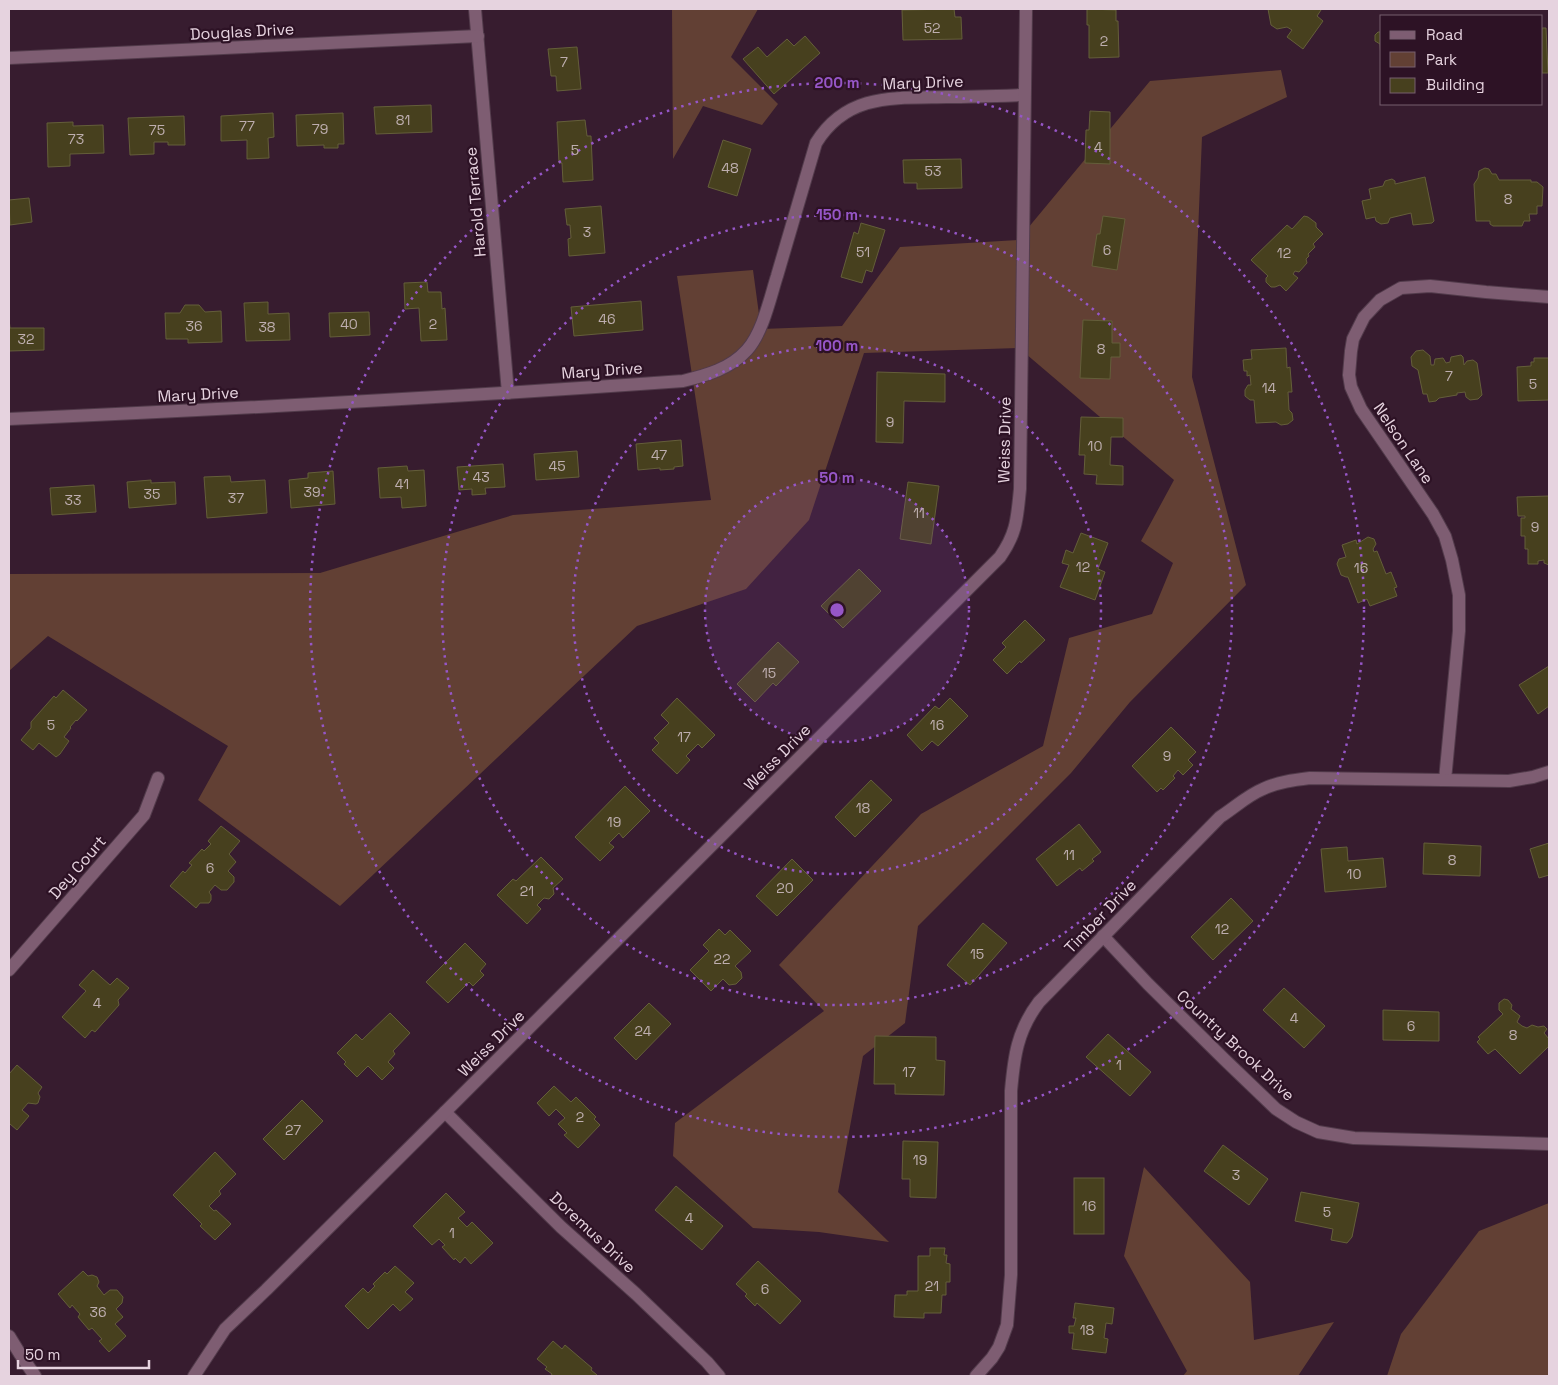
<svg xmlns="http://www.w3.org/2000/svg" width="1558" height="1385" font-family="'Space Grotesk',sans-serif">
	<rect width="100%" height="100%" fill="#371c2f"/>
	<g fill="#624034">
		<polygon points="672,9 758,9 731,57 778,104 762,125 703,106 673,159"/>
		<polygon points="1281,70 1287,97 1202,137 1192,377 1246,585 1130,702 1071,773 918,926 905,1023 863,1056 838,1192 889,1242 819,1232 753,1228 673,1156 675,1123 824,1011 779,965 921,814 1043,746 1069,638 1152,614 1173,563 1141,541 1174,480 1019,348 864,353 809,520 746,589 637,626 340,906 198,800 228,746 48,636 9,671 9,574 320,573 513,515 711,500 677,276 753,270 761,329 842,326 900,247 1018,240 1150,81"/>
		<polygon points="1144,1167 1250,1282 1254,1340 1334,1322 1298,1376 1183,1376 1187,1371 1124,1256"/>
		<polygon points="1549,1203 1549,1376 1387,1376 1401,1334 1479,1231"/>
	</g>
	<g fill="#47401e" stroke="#645e3a">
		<polygon points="954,9 955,17 961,17 962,39 903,40 902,10"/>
		<polygon points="1087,9 1116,10 1116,21 1118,21 1119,57 1089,58 1089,25 1087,25"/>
		<polygon points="1268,9 1320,9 1321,10 1317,16 1323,21 1303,49 1287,37 1292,30 1287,27 1277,29 1271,25"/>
		<polygon points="1542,28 1546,28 1548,73 1542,73"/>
		<polygon points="1378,32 1382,32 1382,73 1380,44 1375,41 1375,35"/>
		<polygon points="805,36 820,53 774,94 743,59 758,47 767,57 787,39 794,46"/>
		<polygon points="577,47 581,89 557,91 556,76 551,76 548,49"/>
		<polygon points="431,105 432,132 376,134 374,107"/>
		<polygon points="1090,111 1110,112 1110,164 1085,163 1086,130 1089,130"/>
		<polygon points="273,113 274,137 268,138 269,158 247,159 247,140 221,141 221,116"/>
		<polygon points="343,113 344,144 338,144 338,148 324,148 324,145 297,146 296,115"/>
		<polygon points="184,116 185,145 168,145 168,142 154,142 154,154 130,155 128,118"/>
		<polygon points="585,120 587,136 591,136 593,180 563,182 562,163 559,163 557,122"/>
		<polygon points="73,122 73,126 103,125 104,153 70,154 70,166 48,167 47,123"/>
		<polygon points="723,140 751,149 737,196 708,187"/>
		<polygon points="961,159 962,188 917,189 917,183 904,183 903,160"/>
		<polygon points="1485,168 1489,169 1492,174 1496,174 1499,180 1531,180 1531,182 1537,182 1543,187 1542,206 1537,206 1537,214 1529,214 1530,221 1524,221 1522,226 1493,226 1490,224 1490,221 1476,221 1474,184 1478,178 1479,171"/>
		<polygon points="1425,177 1434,221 1432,223 1413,225 1411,213 1390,218 1388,223 1381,224 1376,221 1375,217 1366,219 1362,201 1371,199 1369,189 1383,186 1385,181 1392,179 1395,181 1395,184"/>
		<polygon points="29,198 32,222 10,225 9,200"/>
		<polygon points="601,206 605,253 569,256 568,239 571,238 570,225 567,225 565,209"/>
		<polygon points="1103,216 1125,219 1117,270 1092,266 1097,234 1100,234"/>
		<polygon points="1304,216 1308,217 1316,223 1316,227 1323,234 1313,244 1315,247 1308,254 1309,256 1306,259 1307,263 1299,272 1295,271 1293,274 1298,278 1286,291 1280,285 1275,287 1271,287 1266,282 1266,278 1268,276 1251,260 1287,225 1292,229"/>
		<polygon points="861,223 885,230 872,272 866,270 862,283 841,277 854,232 858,234"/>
		<polygon points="427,282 428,292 441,292 442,309 445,308 447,340 421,341 419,308 405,309 404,283"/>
		<polygon points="641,301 643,330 574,336 571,307"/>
		<polygon points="268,302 268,314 289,313 290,340 246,341 244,303"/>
		<polygon points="185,305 199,305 205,312 221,311 222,342 188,343 188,339 166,339 165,313 180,313"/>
		<polygon points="369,312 370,335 330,337 329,313"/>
		<polygon points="9,319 10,328 44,328 44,350 9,351"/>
		<polygon points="1083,320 1112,321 1112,343 1120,343 1120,357 1111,357 1110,379 1080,378"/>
		<polygon points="1286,348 1287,368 1290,367 1292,392 1288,392 1289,410 1292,413 1293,420 1288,424 1281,425 1276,422 1256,423 1254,400 1250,400 1245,396 1245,390 1248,385 1251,385 1250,375 1247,376 1247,371 1244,371 1243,360 1252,359 1251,350"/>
		<polygon points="1423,350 1430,356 1431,365 1434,365 1435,359 1443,358 1446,363 1450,362 1451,357 1461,355 1463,357 1464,365 1467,361 1473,360 1477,363 1482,395 1478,399 1470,400 1466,397 1465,392 1457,393 1457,395 1439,398 1436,401 1429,402 1427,394 1423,394 1418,370 1412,366 1411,357 1416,351"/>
		<polygon points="1534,358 1549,358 1549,400 1518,401 1517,367 1531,366 1531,362 1534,362"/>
		<polygon points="877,372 945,374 945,402 904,401 903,443 876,442"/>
		<polygon points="1081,417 1123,418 1123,437 1111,437 1110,465 1123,466 1123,485 1096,484 1097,475 1084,474 1085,455 1079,455"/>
		<polygon points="681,440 683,466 674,467 674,469 660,470 660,468 638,470 636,444"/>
		<polygon points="577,451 579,477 536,480 534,454"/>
		<polygon points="503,464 505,487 485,488 486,494 472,495 472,489 459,490 457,467"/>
		<polygon points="407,466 408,471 424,470 426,506 402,508 401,497 380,498 378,468"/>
		<polygon points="333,471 335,504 291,508 289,480 308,478 308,473"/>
		<polygon points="230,476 231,482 265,480 267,513 207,518 204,477"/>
		<polygon points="151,480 151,483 175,482 176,504 129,508 127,482"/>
		<polygon points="908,482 939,486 931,544 900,539"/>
		<polygon points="94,485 96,512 52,515 50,488"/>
		<polygon points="1549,496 1549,565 1544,563 1544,560 1538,561 1538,564 1528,564 1528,549 1525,549 1525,536 1521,536 1521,518 1525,518 1525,516 1518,516 1517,497"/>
		<polygon points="1081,533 1108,543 1098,569 1105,572 1095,600 1060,587 1069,565 1062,563 1066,550 1073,553"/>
		<polygon points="1368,537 1374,539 1376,544 1373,549 1374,552 1377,551 1386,574 1391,572 1397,587 1394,588 1397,596 1370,606 1367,599 1358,603 1348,577 1346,577 1341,575 1337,564 1339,559 1346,557 1342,545 1356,540 1357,544"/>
		<polygon points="859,569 881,591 843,628 821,606"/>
		<polygon points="1025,620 1045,640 1021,663 1020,661 1007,674 993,660 1006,647 1002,643"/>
		<polygon points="778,642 799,662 776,686 773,683 755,702 737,684"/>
		<polygon points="1549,666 1549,706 1538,714 1519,685"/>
		<polygon points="63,690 87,710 77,721 76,720 70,727 71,728 64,737 69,741 60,754 56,757 39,743 33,750 21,740 31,728 31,722 54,696 56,698"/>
		<polygon points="677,698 715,735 702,748 698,744 686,756 690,760 677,774 652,750 659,743 654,738 669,723 661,715"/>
		<polygon points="950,698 968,716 938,746 932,741 922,751 907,735 935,706 939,709"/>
		<polygon points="1171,727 1196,752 1188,760 1193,765 1183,775 1178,770 1173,776 1175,778 1163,790 1161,788 1157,792 1132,766"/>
		<polygon points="871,780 892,800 855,837 835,817"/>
		<polygon points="625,786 650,811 623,838 619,833 609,843 614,847 600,861 575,837"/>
		<polygon points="1079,824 1101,852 1092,859 1094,861 1082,871 1080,868 1057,886 1036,859"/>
		<polygon points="221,826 240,841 229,854 236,862 228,871 234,877 234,882 227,890 221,890 215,885 209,892 211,895 211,900 209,903 200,903 196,908 170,886 183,871 185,873 192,865 189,863 202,849 204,851 211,844 208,841"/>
		<polygon points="1424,843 1481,846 1480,876 1423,874"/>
		<polygon points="1549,843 1549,875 1539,878 1530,849"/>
		<polygon points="1347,847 1348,861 1383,858 1386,887 1325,892 1321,849"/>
		<polygon points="541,857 563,879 553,888 554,894 549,899 544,898 537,905 541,909 527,924 497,895 513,879 516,881"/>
		<polygon points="792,859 813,880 777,916 756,896"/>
		<polygon points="1231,898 1253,921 1213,960 1191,937"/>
		<polygon points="983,923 1007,943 970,985 947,965"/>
		<polygon points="719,929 725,935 730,930 751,951 735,966 741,972 742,978 736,984 729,985 723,979 711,991 690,970 709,951 703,945"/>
		<polygon points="465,943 486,964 480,971 484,975 473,986 469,982 448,1003 426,982"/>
		<polygon points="93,970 110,985 117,978 129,988 118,1000 119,1005 95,1032 92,1030 85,1038 62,1017 86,991 79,985"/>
		<polygon points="1284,988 1325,1026 1304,1048 1263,1010"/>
		<polygon points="1504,999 1508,1000 1512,1005 1511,1009 1520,1016 1517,1022 1522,1026 1527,1028 1532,1025 1538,1027 1544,1026 1547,1029 1544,1033 1549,1039 1549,1046 1520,1074 1495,1049 1488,1054 1477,1042 1480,1039 1478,1037 1503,1014 1499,1010 1499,1003"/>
		<polygon points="649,1003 671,1024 636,1060 614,1038"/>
		<polygon points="1383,1010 1439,1012 1439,1041 1383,1040"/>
		<polygon points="390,1013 410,1033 393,1051 395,1054 388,1062 394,1068 382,1080 368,1066 357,1077 344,1064 346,1062 337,1053 356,1034 362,1040"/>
		<polygon points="1108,1034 1151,1072 1130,1096 1086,1057"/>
		<polygon points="875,1036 936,1037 936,1060 945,1061 944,1095 895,1094 895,1084 874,1084"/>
		<polygon points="17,1065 42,1087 38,1093 40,1097 38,1103 36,1104 28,1103 22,1110 29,1116 17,1130 10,1124 9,1126 9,1074"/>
		<polygon points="554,1086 571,1102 576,1097 596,1117 594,1119 600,1125 578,1148 564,1135 567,1133 558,1124 565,1118 556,1109 549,1116 537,1103"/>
		<polygon points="302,1100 323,1121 284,1160 263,1139"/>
		<polygon points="903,1141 938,1142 936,1198 910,1197 910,1179 902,1179"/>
		<polygon points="1223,1145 1268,1179 1249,1205 1204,1171"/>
		<polygon points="215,1152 236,1174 219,1191 221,1194 209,1206 214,1211 216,1210 231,1224 215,1240 200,1226 202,1224 173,1195"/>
		<rect x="1074" y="1178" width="30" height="56"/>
		<polygon points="676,1186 723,1226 702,1250 655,1210"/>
		<polygon points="1301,1192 1359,1203 1352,1237 1347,1243 1331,1240 1333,1229 1295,1221"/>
		<polygon points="446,1193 465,1212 458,1218 467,1227 472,1222 493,1243 471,1264 465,1257 460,1263 455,1258 454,1260 442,1247 445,1245 439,1239 432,1245 413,1226"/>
		<polygon points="930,1248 945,1248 944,1255 947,1255 946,1263 950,1264 950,1282 946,1282 946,1295 942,1295 941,1313 924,1313 924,1318 894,1317 895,1295 907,1295 907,1291 918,1291 918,1256 930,1256"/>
		<polygon points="758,1261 801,1301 780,1324 757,1303 755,1306 745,1296 747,1294 736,1284"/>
		<polygon points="395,1266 414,1283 405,1292 413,1299 400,1311 393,1304 368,1329 345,1306 363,1288 368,1293 375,1286 373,1284 385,1272 387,1274"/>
		<polygon points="83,1271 88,1276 92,1275 97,1277 99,1282 97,1286 104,1295 110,1290 117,1290 123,1297 122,1303 116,1309 123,1317 115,1324 126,1336 109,1352 99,1341 102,1339 92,1328 89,1330 78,1317 80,1314 72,1305 70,1308 58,1294"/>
		<polygon points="1075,1303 1114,1308 1112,1324 1106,1323 1104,1338 1108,1339 1106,1353 1072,1349 1074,1333 1069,1333 1069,1326 1074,1326 1076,1318 1073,1318"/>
		<polygon points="553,1341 562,1349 565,1345 592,1368 591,1370 597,1375 595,1376 551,1376 552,1374 545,1369 547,1367 537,1359"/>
	</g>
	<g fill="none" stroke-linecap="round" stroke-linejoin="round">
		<defs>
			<g id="street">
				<polyline points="475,9 508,393"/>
				<polyline points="9,58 478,36"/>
				<path d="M9 419C234 409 458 397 683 381 707 375 730 369 747 350 763 332 770 298 777 276 790 232 803 188 816 143 847 93 894 98 947 97 973 97 998 96 1024 95"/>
				<polyline points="1445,780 1459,631 1459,595 1452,560 1445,536 1433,514 1361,409 1351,387 1349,375 1351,351 1353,339 1364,317 1380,300 1401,288 1430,286 1486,292 1549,297"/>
				<polyline points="1103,936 1148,984 1225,1060 1276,1109 1296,1122 1318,1132 1354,1138 1549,1144"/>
				<polyline points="9,970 144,815 158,778"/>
				<polyline points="445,1112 561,1227 636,1294 707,1362 719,1376"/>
				<polyline points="9,1336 20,1354 35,1376"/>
				<path d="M194 1376 225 1329 266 1290 445 1112 1000 557C1017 533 1017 518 1020 489L1026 9"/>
				<path d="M976 1376 992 1358 999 1347 1007 1325 1011 1275V1091C1014 1057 1017 1031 1039 1002L1220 817C1234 808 1248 795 1263 789 1278 782 1294 780 1310 778L1509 781 1533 777 1549 772"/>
			</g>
		</defs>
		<use href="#street" stroke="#523b4b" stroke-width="14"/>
		<use href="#street" stroke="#7e5d72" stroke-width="12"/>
	</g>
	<circle cx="837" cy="610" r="132" fill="#9656c7" fill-opacity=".12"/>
	<g fill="none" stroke="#9656c7" stroke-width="2.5" stroke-dasharray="2.5 5">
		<circle cx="837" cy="610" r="132"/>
		<circle cx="837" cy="610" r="264"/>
		<circle cx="837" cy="610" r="395"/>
		<circle cx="837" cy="610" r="527"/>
	</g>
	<g text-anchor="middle" stroke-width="4.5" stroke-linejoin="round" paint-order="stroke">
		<g font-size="14" fill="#beaeaf">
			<text x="932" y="33">52</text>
			<text x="1104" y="46">2</text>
			<text x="564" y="67">7</text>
			<text x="403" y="125">81</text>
			<text x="247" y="131">77</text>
			<text x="320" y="134">79</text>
			<text x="157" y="135">75</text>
			<text x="76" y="144">73</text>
			<text x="1098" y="152">4</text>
			<text x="575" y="155">5</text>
			<text x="730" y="173">48</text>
			<text x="933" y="176">53</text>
			<text x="1508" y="204">8</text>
			<text x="587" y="237">3</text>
			<text x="1107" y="255">6</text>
			<text x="863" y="257">51</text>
			<text x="1284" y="258">12</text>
			<text x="607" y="324">46</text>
			<text x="349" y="329">40</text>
			<text x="433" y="329">2</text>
			<text x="194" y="331">36</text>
			<text x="267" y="332">38</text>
			<text x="26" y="344">32</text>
			<text x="1101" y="354">8</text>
			<text x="1449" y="381">7</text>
			<text x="1533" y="389">5</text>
			<text x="1269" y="393">14</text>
			<text x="890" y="427">9</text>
			<text x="1095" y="451">10</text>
			<text x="659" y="460">47</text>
			<text x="557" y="471">45</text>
			<text x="481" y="482">43</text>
			<text x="402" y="489">41</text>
			<text x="312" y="497">39</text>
			<text x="152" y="499">35</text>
			<text x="236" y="503">37</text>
			<text x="73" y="505">33</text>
			<text x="919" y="518">11</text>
			<text x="1535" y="532">9</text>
			<text x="1083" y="572">12</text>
			<text x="1361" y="573">16</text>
			<text x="769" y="678">15</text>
			<text x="51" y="730">5</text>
			<text x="937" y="730">16</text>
			<text x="684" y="742">17</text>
			<text x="1167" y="761">9</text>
			<text x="863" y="813">18</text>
			<text x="614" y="827">19</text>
			<text x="1069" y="860">11</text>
			<text x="1452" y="865">8</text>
			<text x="210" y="873">6</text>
			<text x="1354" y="879">10</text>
			<text x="785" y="893">20</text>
			<text x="527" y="896">21</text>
			<text x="1222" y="934">12</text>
			<text x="977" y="959">15</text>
			<text x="722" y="964">22</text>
			<text x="97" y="1008">4</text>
			<text x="1294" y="1023">4</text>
			<text x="1411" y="1031">6</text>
			<text x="643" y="1036">24</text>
			<text x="1513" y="1040">8</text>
			<text x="1119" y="1070">1</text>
			<text x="909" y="1077">17</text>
			<text x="580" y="1122">2</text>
			<text x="293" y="1135">27</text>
			<text x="920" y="1165">19</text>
			<text x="1236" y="1180">3</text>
			<text x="1089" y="1211">16</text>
			<text x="1327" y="1217">5</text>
			<text x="689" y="1223">4</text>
			<text x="452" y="1238">1</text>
			<text x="932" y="1291">21</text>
			<text x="765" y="1294">6</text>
			<text x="98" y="1317">36</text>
			<text x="1087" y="1335">18</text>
		</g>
		<g font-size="16" fill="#e6d3df" stroke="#2d1225">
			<text transform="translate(242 31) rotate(-3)" y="6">Douglas Drive</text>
			<text transform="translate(923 82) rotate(-2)" y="6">Mary Drive</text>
			<text transform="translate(475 202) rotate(-95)" y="6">Harold Terrace</text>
			<text transform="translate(602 370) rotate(-4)" y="6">Mary Drive</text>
			<text transform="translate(198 394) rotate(-3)" y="6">Mary Drive</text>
			<text transform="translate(1004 440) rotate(-89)" y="6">Weiss Drive</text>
			<text transform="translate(1404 443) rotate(56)" y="6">Nelson Lane</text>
			<text transform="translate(777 757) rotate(-45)" y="6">Weiss Drive</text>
			<text transform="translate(77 867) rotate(-49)" y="6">Dey Court</text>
			<text transform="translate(1100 916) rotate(-46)" y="6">Timber Drive</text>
			<text transform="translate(491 1043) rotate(-45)" y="6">Weiss Drive</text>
			<text transform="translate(1236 1045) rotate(43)" y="6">Country Brook Drive</text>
			<text transform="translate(593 1232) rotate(43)" y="6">Doremus Drive</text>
		</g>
	</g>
	<circle cx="837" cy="610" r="8" fill="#9656c7" stroke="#2d1225" stroke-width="2.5"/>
	<g font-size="15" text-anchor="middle" font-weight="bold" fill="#9656c7" stroke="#2d1225" stroke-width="4.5" stroke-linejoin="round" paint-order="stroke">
		<text x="837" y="88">200 m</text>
		<text x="837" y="220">150 m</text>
		<text x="837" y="351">100 m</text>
		<text x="837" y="483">50 m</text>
	</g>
	<rect width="1558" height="1385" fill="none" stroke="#e6d3df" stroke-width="20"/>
	<rect x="1380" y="15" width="162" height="90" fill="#2d1225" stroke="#775f6f"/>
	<rect x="1390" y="31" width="25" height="8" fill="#7e5d72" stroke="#775f6f"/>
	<text x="1426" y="40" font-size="15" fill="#e6d3df">Road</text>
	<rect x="1390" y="52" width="25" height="15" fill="#624034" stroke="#775f6f"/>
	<text x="1426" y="65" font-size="15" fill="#e6d3df">Park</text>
	<rect x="1390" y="78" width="25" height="15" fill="#47401e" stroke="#775f6f"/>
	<text x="1426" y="90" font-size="15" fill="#e6d3df">Building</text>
	<path d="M18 1360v8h131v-8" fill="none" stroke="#e6d3df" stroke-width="2.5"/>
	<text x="25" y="1360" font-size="15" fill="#e6d3df" stroke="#2d1225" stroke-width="4" paint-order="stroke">50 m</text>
</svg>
